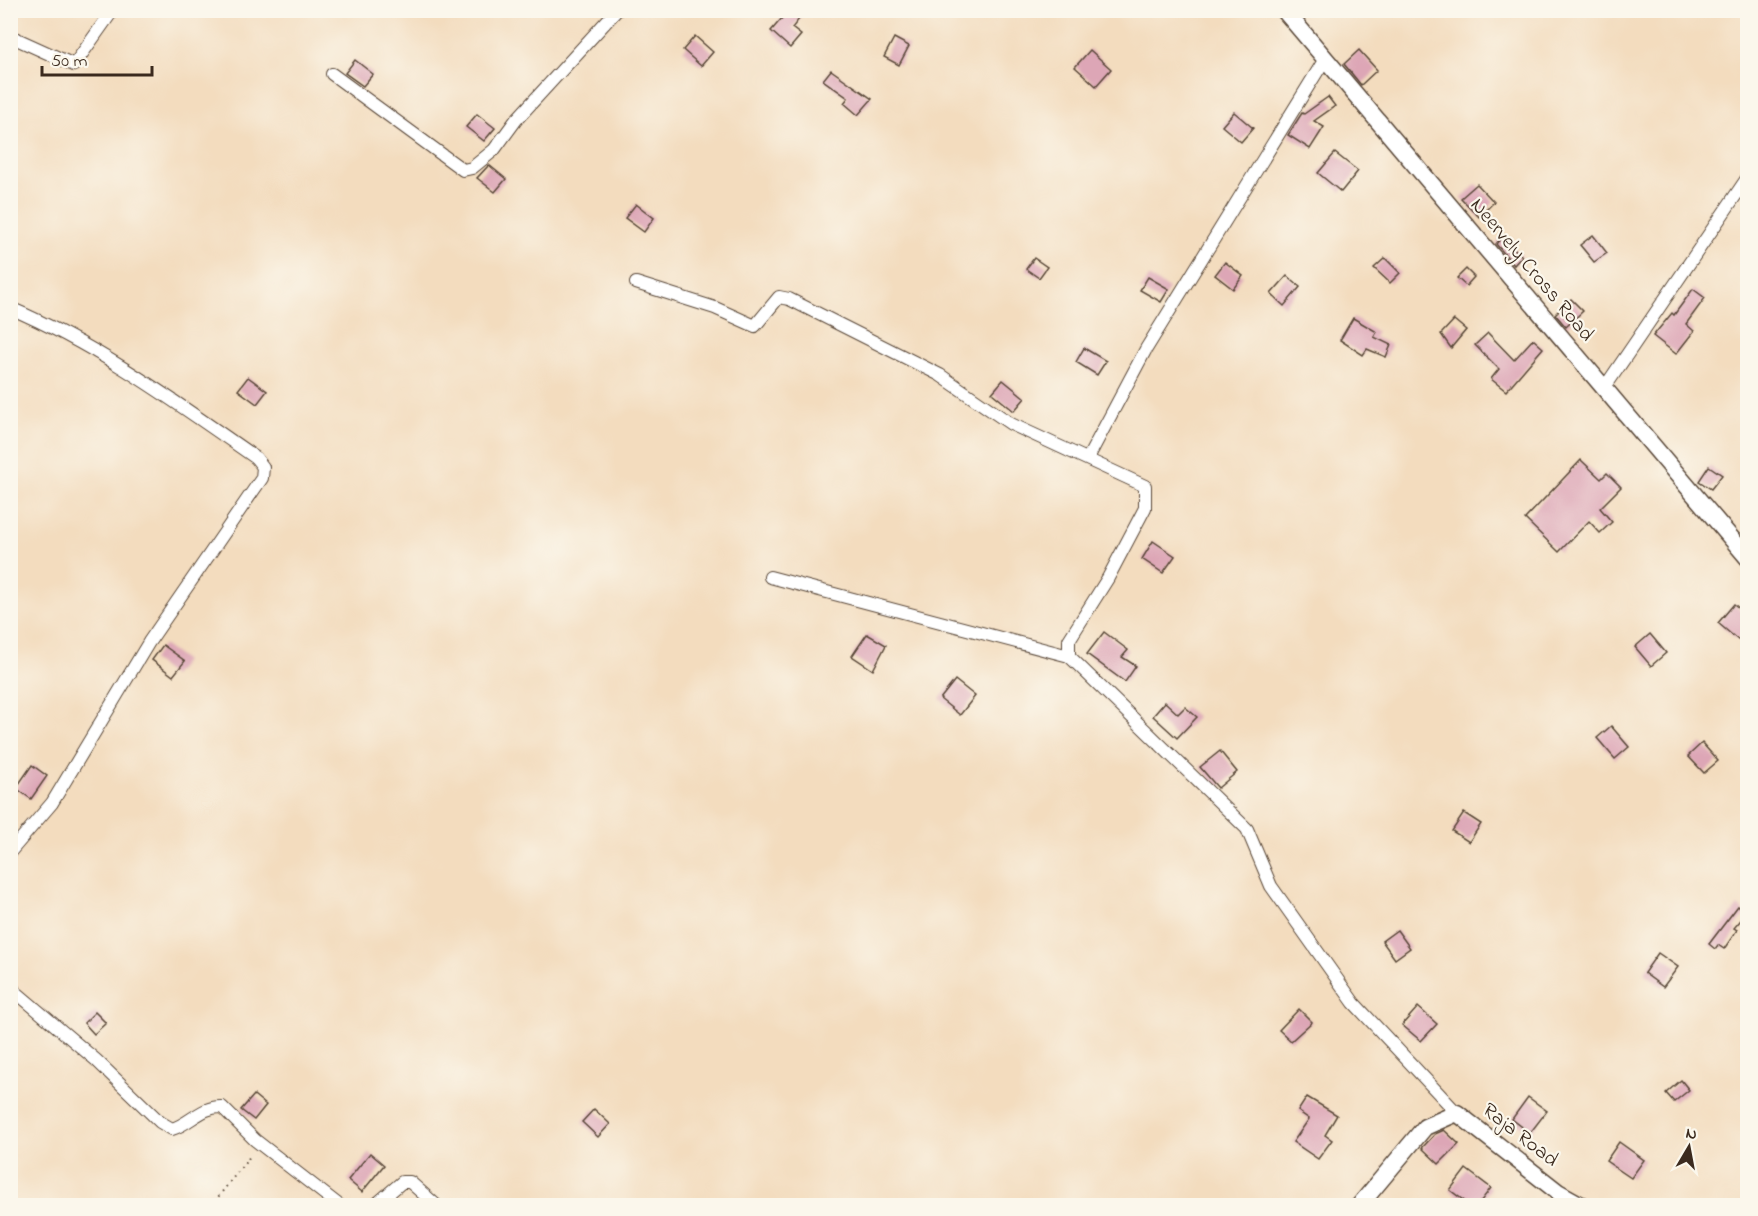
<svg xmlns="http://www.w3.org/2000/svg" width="1758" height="1216" font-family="'Indie Flower',sans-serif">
	<rect width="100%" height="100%" fill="#fbf7ec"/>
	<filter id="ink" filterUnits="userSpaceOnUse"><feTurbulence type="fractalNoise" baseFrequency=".0167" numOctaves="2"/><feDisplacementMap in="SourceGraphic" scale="12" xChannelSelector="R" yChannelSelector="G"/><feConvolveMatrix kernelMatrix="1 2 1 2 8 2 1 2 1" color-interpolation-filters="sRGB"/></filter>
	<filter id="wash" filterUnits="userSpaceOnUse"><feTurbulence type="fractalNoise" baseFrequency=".008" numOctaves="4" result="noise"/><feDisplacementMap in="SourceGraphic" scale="24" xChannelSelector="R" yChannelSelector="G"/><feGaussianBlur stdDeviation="1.35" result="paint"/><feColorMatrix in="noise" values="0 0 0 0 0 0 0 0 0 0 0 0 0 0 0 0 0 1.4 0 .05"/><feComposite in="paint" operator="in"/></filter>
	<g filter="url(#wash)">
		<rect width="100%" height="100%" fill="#f3dcbe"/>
		<g id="blocks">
			<g fill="#dda6b6">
				<polygon points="789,10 806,10 792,28 801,35 790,48 771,31"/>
				<polygon points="695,36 713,52 701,66 683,50"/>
				<polygon points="894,38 909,46 899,65 884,57"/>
				<polygon points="1090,50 1111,69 1096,86 1075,67"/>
				<polygon points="1359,50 1377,70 1361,85 1344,64"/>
				<polygon points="355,60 373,74 363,86 345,73"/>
				<polygon points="831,70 872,99 858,115 844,103 848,98 823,80"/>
				<polygon points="1328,97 1335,106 1314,121 1324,127 1310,149 1288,135 1302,113 1304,114"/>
				<polygon points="1234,112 1253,128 1241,142 1222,126"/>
				<polygon points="477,114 495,128 484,141 466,127"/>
				<polygon points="1335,153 1358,171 1341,192 1318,173"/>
				<polygon points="489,165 506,179 495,192 477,178"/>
				<polygon points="1477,184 1494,202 1479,217 1461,198"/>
				<polygon points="636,204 654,218 644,232 625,218"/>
				<polygon points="1593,235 1607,253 1594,262 1580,245"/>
				<polygon points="1502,237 1522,256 1514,265 1496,244"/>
				<polygon points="1034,258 1047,267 1039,278 1026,269"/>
				<polygon points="1385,258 1400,273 1390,283 1374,268"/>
				<polygon points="1225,262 1243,276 1233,289 1215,275"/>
				<polygon points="1466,269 1474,277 1466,286 1457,278"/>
				<polygon points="1287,276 1300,287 1284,306 1271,294"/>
				<polygon points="1148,277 1169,289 1161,302 1140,290"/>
				<polygon points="1693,289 1705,298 1686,324 1694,331 1676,354 1653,336 1672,313 1674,315"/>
				<polygon points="1571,299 1583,311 1566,327 1555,314"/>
				<polygon points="1353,318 1377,332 1374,337 1391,345 1386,357 1367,349 1363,355 1340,340"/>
				<polygon points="1454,320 1466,330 1451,348 1441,334"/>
				<polygon points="1488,333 1514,360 1533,339 1543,348 1506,391 1491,379 1499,369 1475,345"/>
				<polygon points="1084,348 1106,361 1097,375 1076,362"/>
				<polygon points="248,377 267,391 257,404 238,390"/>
				<polygon points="1003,380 1025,398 1014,411 992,393"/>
				<polygon points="1581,460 1601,479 1607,473 1621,487 1600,508 1612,522 1600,533 1589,521 1559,552 1525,519"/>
				<polygon points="1709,466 1722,475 1711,489 1699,481"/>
				<polygon points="1153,541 1175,556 1163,573 1142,559"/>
				<polygon points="1734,604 1748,616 1748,628 1738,640 1718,623"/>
				<polygon points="1104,632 1128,650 1122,657 1136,666 1125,682 1087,654"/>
				<polygon points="867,634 886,645 873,670 852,656"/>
				<polygon points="1650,634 1666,653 1651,666 1635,647"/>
				<polygon points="163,645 185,661 173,676 152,660"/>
				<polygon points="955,680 975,696 960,715 940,699"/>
				<polygon points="1165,702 1178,714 1185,707 1197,717 1177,738 1153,716"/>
				<polygon points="1611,726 1629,747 1615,759 1597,738"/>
				<polygon points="1702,743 1718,761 1704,773 1688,756"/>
				<polygon points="1220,751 1237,772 1218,788 1200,767"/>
				<polygon points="32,765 47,776 31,799 16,788"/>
				<polygon points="1464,813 1481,824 1469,842 1452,831"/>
				<polygon points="1738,906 1746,914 1734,928 1737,930 1724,949 1718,945 1715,949 1709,944"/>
				<polygon points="1397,930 1410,948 1395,959 1382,941"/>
				<polygon points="1658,953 1678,967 1663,987 1644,973"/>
				<polygon points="1418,1007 1437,1024 1421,1041 1402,1025"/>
				<polygon points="1299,1009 1312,1022 1291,1041 1279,1030"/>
				<polygon points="95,1012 106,1023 94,1034 84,1023"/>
				<polygon points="1681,1080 1689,1090 1674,1102 1666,1093"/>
				<polygon points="254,1095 266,1105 254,1120 241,1110"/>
				<polygon points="1307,1097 1337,1115 1325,1135 1332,1140 1318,1159 1293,1142 1309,1119 1298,1111"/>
				<polygon points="1528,1097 1547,1111 1530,1133 1512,1119"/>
				<polygon points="594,1109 610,1124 598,1137 582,1122"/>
				<polygon points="1444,1130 1459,1144 1439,1164 1422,1148 1435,1134"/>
				<polygon points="1619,1142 1644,1160 1631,1178 1606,1161"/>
				<polygon points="370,1153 384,1165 362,1192 348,1180"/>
				<polygon points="1466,1169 1491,1188 1477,1206 1471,1206 1450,1190"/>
			</g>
		</g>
	</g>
	<g filter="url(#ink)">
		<use href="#blocks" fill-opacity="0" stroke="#574536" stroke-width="1.5"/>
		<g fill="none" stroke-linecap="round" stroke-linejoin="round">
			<defs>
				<g id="street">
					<polyline points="10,36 74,65 113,10"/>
					<polyline points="332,74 463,170 472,168 494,150 516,120 617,10"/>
					<polyline points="636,283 715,308 755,326 779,297 789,299 940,375 1011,424 1145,486 1145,508 1108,578 1069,640 1069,656 1247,829 1271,886 1354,1003 1457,1113"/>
					<path d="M10 308C99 346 177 403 256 458L263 467 262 478 149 642 52 803 10 852"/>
					<polyline points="1605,387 1748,177"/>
					<polyline points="1088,458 1146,349 1325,59"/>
					<polyline points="770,577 1069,656"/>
					<path d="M10 987 96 1060 160 1122 172 1129C190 1124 201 1106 222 1107L255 1140 340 1206"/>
					<polyline points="374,1206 402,1182 410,1182 437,1206"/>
				</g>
				<g id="secondary">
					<polyline points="1284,10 1748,558"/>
					<polyline points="1359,1206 1425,1127 1457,1113 1558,1192 1583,1206"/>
				</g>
			</defs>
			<use href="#street" stroke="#574536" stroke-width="14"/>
			<use href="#secondary" stroke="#574536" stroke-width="19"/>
			<polyline stroke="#574536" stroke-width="2" stroke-dasharray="1.5 4.5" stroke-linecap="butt" points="211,1206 251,1155"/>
			<use href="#street" stroke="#fff" stroke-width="12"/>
			<use href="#secondary" stroke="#fff" stroke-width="16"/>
		</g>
	</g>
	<g text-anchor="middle" stroke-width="4.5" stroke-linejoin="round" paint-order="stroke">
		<g font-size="21" fill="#3b2a1e" stroke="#fbf7ec">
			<text transform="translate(1533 269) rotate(50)" y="7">Neervely Cross Road</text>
			<text transform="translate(1521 1134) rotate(38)" y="7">Raja Road</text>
		</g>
	</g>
	<rect width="1758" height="1216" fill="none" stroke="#fbf7ec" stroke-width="36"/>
	<g transform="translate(1689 1147) rotate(10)" stroke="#fbf7ec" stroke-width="4.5" paint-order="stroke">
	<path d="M0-4.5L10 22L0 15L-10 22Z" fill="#3b2a1e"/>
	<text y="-9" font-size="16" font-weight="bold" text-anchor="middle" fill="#3b2a1e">N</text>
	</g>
	<path d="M42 66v9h110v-9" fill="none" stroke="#3b2a1e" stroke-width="3"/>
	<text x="51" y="66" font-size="18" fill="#3b2a1e" stroke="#fbf7ec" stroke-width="4.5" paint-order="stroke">50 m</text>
</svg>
